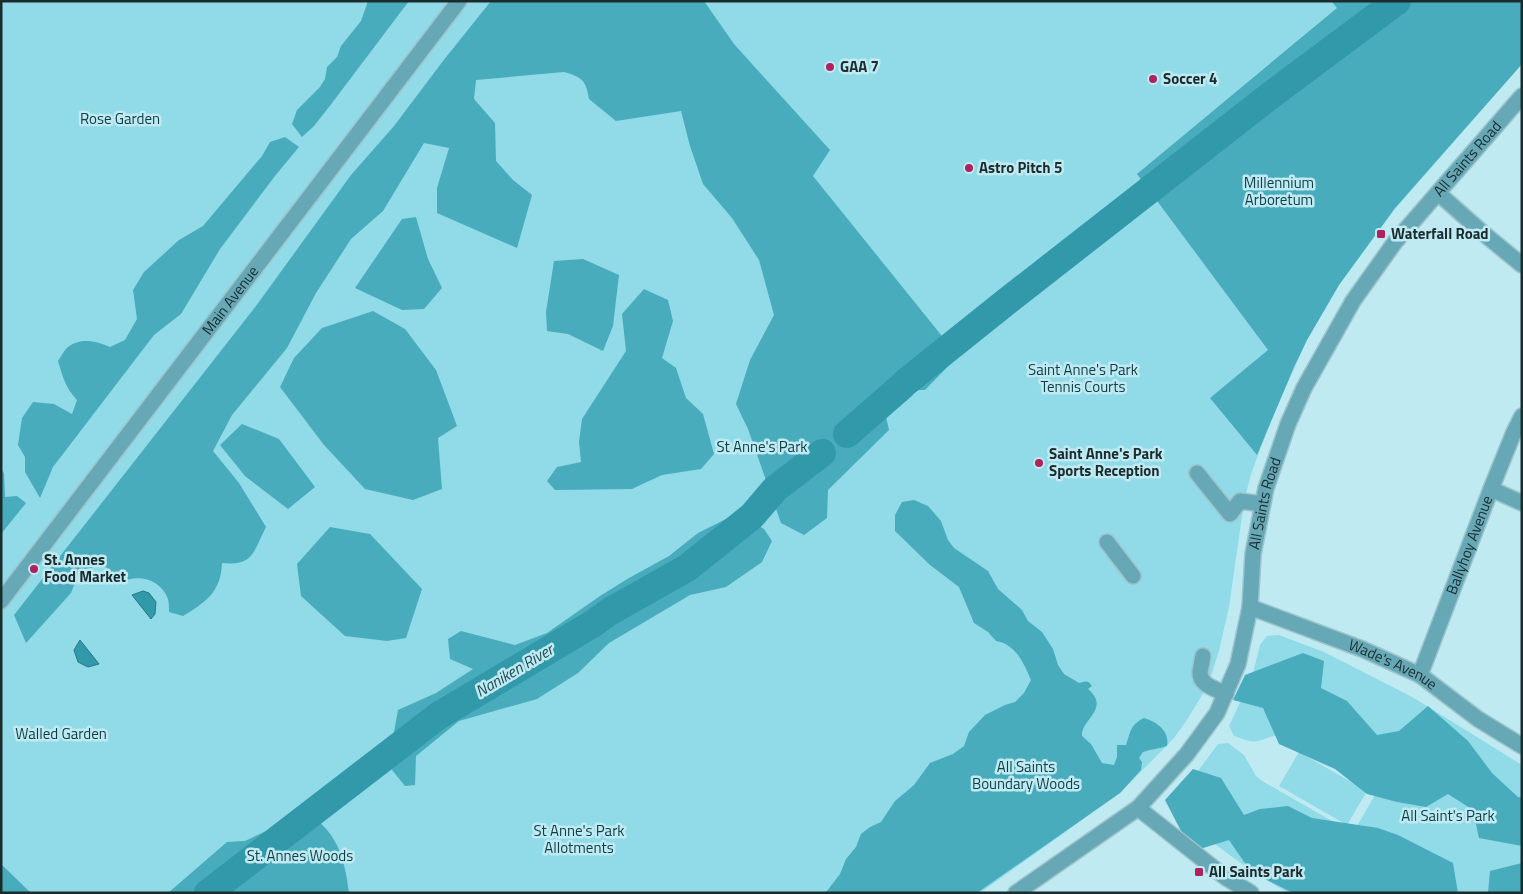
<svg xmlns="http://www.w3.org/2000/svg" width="1523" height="894" font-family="'Titillium Web',sans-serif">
	<rect width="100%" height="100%" fill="#bfeaf2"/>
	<g fill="#91dae7">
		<polygon points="1,1 1522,1 1522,64 1395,209 1339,285 1307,340 1272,418 1251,474 1244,502 1229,607 1219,651 1208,685 1187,720 1174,738 1120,793 980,893 1,893"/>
		<path d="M1279 635 1324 652 1414 698 1522 765V893H1289C1247 871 1211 841 1174 812L1187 786 1218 744 1228 743 1244 755 1256 776 1262 781 1353 833 1378 790 1282 735C1273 735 1267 739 1258 741 1250 743 1241 738 1234 736L1229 726 1252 677 1260 645 1267 636Z"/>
		<polygon points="1299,752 1367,791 1347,825 1279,786"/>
	</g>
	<g fill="#48acbd">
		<polygon points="368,1 409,1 329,107 314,126 302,137 292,124 297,110 320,87 325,79 327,67 337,57 341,46 361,21"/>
		<path d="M491 1H704L734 44 830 150 813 176 958 356 925 390 880 391 889 430 828 490 827 518 804 535 781 523 748 429 736 404 750 360 774 315 759 260 732 218 703 184 690 146 681 111 616 121 589 99C586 80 582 77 564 72L476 80 474 99 495 123 496 161 513 180 532 195 517 248 437 213V188L449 148 424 143 383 211 351 239 316 293 287 348 232 415 213 451 239 483 266 527C253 552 254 566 222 563 221 592 206 602 183 616L169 612C169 608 169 603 168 599 161 579 137 573 120 583L103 564 79 572 71 593 26 643 14 615 256 306 351 175 394 126 443 61Z"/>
		<polygon points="1331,1 1522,1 1522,64 1395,208 1339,285 1307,340 1294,367 1257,455 1210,398 1268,350 1137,174 1337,8"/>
		<path d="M285 137 299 147 275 176 220 249 181 314 154 335 53 467 40 498 25 472V457L18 445 22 418 33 402 54 404 72 414 77 400C65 387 63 377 58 361 61 357 64 350 68 347 81 337 97 341 110 347L125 340 137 319 133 290 144 272 179 240 203 226 262 156 270 142Z"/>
		<polygon points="416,217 428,259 442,288 424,309 402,310 355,288 402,219"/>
		<polygon points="583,259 619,275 613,326 603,351 568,334 547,331 546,312 554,261"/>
		<polygon points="644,289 668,300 673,321 662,358 676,368 686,398 703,414 714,454 701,469 662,475 632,489 555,490 547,481 557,467 581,462 579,442 582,419 626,351 622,314"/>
		<polygon points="373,311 405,329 436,370 457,426 438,438 442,489 413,500 365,489 324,445 280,387 294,358 322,328"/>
		<polygon points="242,424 279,439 315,487 288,509 245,476 220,445"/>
		<polygon points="1,469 4,473 5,497 17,496 26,503 1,534"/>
		<path d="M914 500 928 506 941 521 948 540 954 548 988 571 998 589 1022 610 1028 621 1042 632 1053 649 1058 665 1064 674 1079 683C1086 681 1088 680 1092 686L1088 689C1111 709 1081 719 1082 736L1091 744 1102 763 1114 765 1117 757V745H1126C1131 731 1130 725 1144 718 1157 722 1170 731 1167 746 1159 749 1151 749 1143 752L1139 758 1142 762 1141 770 1120 793 977 893H823L827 891 840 874 846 859 856 847 861 834 870 827 881 822 895 801 914 785 930 763 953 754 964 746 969 732 985 715 1005 705 1015 702 1024 693 1031 680C1024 664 1016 644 996 641L988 632 974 623 959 587 930 565 895 531V515L902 502Z"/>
		<polygon points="738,513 764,529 772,541 762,562 726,587 690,595 609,643 578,673 537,699 459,721 416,756 415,785 405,786 388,765 398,710 436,693 473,669 450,659 448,639 461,631 515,645 547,633 600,596 629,578 669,556 698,533"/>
		<polygon points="330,527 370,534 422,589 406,638 387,641 345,636 301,596 297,564"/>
		<polygon points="1303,653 1324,661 1321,688 1347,701 1377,735 1399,731 1428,706 1468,741 1492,773 1518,797 1522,798 1522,846 1479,838 1473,810 1448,794 1426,807 1397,802 1367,794 1335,769 1279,744 1263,708 1233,700 1245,675"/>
		<polygon points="1193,769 1221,778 1244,815 1260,809 1288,806 1312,818 1378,828 1398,835 1453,863 1458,893 1293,893 1251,872 1229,840 1200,849 1182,833 1165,800"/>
		<path d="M300 815C306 817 314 818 319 822 340 839 346 868 349 893H168L227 842 245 841Z"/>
		<polygon points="1522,863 1522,893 1488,893 1490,871"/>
		<polygon points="1,864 31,893 1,893"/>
	</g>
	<g fill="#3199aa" stroke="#2a7885">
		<polygon points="143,591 149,593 156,602 155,614 151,619 132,595"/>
		<polygon points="80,640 99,664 88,667 78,662 74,650"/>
	</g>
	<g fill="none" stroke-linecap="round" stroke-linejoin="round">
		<g stroke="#3199aa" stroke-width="28">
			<polyline points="906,382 1006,302 1271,95 1397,1"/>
			<polyline points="847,434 902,386"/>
			<polyline points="208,893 438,716 594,623 609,612 687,568 752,516 775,489 822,453"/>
		</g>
		<defs>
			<g id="minor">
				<polyline points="1438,193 1483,233 1522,265"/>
				<polyline points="1197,473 1230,514 1240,501 1262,504"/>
				<polyline points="1491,489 1522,503"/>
				<polyline points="1107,542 1133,576"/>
				<path id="s1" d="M1 601 459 1"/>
				<path id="s2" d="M1250 607 1362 649 1420 675 1478 719 1522 746"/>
				<path d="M1203 656C1202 661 1201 666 1200 672 1199 685 1216 689 1226 694"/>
				<path id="s3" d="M1420 675 1491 489 1514 432 1522 416"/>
				<polyline points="1138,808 1225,877 1251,893"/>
				<path id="s4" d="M1016 893 1138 808 1187 754 1217 713 1238 664 1250 607 1253 554 1266 488 1288 424 1304 388 1353 301 1395 242 1522 96"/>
			</g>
		</defs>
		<use href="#minor" stroke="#9ec4cb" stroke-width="18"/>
		<use href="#minor" stroke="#66a8b5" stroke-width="15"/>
	</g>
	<g fill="#af225e" stroke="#bfeaf2" stroke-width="2">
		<circle cx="830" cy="67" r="5"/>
		<circle cx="1153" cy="79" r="5"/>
		<circle cx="969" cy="168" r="5"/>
		<rect x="1376" y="229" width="10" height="10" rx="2.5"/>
		<circle cx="1039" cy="463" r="5"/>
		<circle cx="34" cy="569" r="5"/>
		<rect x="1194" y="867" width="10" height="10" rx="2.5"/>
	</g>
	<g text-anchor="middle" stroke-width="5" stroke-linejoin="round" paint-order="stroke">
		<g font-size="15" font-weight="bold" fill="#1b2c2f" stroke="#bfeaf2" text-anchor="start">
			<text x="840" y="72">GAA 7</text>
			<text x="1163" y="84">Soccer 4</text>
			<text x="979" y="173">Astro Pitch 5</text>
			<text x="1391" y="239">Waterfall Road</text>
			<text x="1049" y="459">Saint Anne's Park<tspan x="1049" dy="17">Sports Reception</tspan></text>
			<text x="44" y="565">St. Annes<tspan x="44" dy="17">Food Market</tspan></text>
			<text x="1209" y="877">All Saints Park</text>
		</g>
		<g font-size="15" fill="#103e46" stroke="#bfeaf2">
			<text x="120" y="124">Rose Garden</text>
			<text x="1279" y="188">Millennium<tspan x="1279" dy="17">Arboretum</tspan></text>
			<text x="1083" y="375">Saint Anne's Park<tspan x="1083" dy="17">Tennis Courts</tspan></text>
			<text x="762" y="452">St Anne's Park</text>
			<text x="61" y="739">Walled Garden</text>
			<text x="1026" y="772">All Saints<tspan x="1026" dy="17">Boundary Woods</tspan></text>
			<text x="1448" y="821">All Saint's Park</text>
			<text x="579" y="836">St Anne's Park<tspan x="579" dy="17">Allotments</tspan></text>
			<text x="300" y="861">St. Annes Woods</text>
		</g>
		<g font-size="15" fill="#1b2c2f" stroke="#bfeaf2">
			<text dy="5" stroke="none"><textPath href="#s4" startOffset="894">All Saints Road</textPath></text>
			<text dy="5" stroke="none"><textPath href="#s1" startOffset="378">Main Avenue</textPath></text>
			<text dy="5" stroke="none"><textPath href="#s4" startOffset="489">All Saints Road</textPath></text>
			<text dy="5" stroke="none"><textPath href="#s3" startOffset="139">Ballyhoy Avenue</textPath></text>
			<text dy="5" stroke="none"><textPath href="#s2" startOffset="154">Wade's Avenue</textPath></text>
		</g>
		<g font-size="16" font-style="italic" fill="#214d55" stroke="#bfeaf2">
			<text transform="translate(514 670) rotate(-31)" y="6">Naniken River</text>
		</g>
	</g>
	<rect width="1523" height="894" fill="none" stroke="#1b2c2f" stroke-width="5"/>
</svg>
